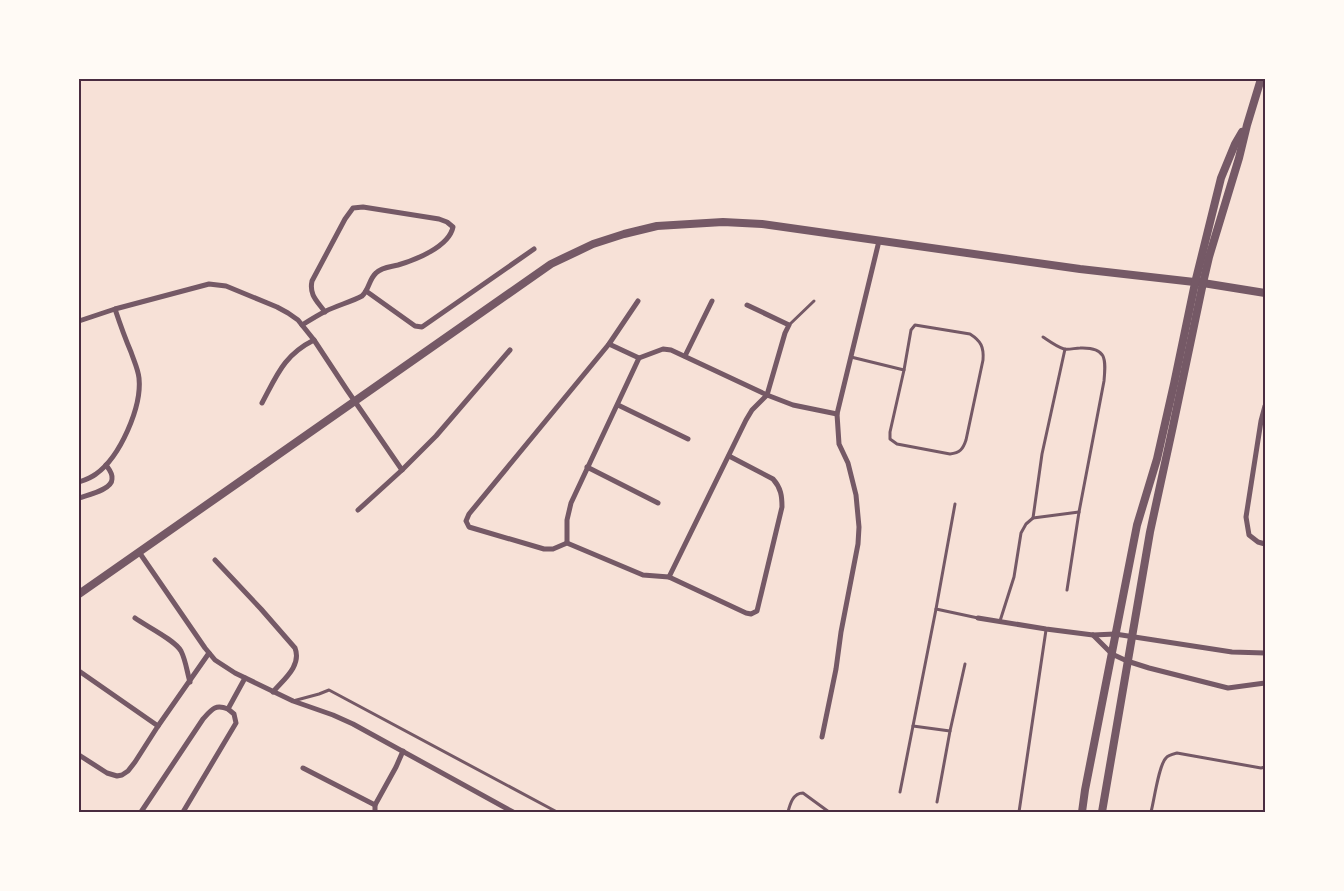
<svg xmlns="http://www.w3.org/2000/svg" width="1344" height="891" font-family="'IBM Plex Serif',serif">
	<rect width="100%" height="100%" fill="#f7e1d7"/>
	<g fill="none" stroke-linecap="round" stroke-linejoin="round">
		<g stroke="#755966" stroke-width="3">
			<polyline points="789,325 814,301"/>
			<path d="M915 325 970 334C981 341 984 347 983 360L966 440C963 449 960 453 950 454L897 444 890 439V432L904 370 911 330Z"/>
			<path d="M1043 337C1049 341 1057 347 1064 349 1069 350 1075 348 1080 348 1107 347 1106 359 1104 381L1079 512 1067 590"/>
			<polyline points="851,357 904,370"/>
			<polyline points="1033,518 1042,454 1065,349"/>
			<polyline points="936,609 978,618"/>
			<polyline points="1000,621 1014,577 1021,533 1026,524 1033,518 1079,512"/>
			<polyline points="293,701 319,694 329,690 557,812"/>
			<polyline points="913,726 950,731"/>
			<polyline points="900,792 936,609 955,504"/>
			<polyline points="937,802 950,731 965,664"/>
			<path d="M788 812C790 804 793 793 803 793L829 812"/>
			<polyline points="1019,812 1046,630"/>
			<path d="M1151 812C1154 801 1159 764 1166 758 1168 755 1173 754 1177 753L1261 768 1265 767"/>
		</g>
		<g stroke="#755966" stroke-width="5">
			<polyline points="366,291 415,326 422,327 534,249"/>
			<polyline points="638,301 609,344 469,514 466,521 469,527 544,549 553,549 567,543 643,575 669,577 746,420 752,410 767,395 785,333 789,325 747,305"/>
			<polyline points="79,321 115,309 209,284 226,286 277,307 288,313 298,320 314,340 347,390 402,470"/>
			<path d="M302 325C310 320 318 315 326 311 336 306 353 301 362 296 369 290 369 279 376 273 382 267 390 267 398 265 415 260 449 247 453 227L447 222 439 219 363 207 353 208 345 219 312 281C309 295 317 301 325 312"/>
			<polyline points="609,344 639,358 663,349 671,350 767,395 793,405 837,414"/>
			<polyline points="685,356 712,301"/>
			<path d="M262 403C277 375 284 355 314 340"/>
			<polyline points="618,405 688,439"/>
			<polyline points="1265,406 1261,421 1246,517 1249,535 1258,542 1265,544"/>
			<polyline points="587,467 658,503"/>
			<path d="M79 482C85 480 91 478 96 474 120 457 142 407 139 378 138 369 134 361 131 352 125 338 120 324 115 309"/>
			<path d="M79 498C87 495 112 490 112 479 113 474 109 469 106 465"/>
			<polyline points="358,510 402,470 436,436 510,350"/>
			<polyline points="567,543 567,520 571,503 639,358"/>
			<polyline points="139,552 205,648 215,660 235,673 293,701 333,715 353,724 513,812"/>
			<path d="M215 560 261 609 295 648C302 666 283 680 273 692"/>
			<path d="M669 577 746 613 751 614 757 611 782 507C782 496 781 488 773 479L729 456"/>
			<path d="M135 618C146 626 175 640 181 651 186 661 187 672 190 682"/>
			<polyline points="978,618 1046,629 1093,635 1115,634 1232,652 1265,653"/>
			<polyline points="1093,635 1112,654 1127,661 1149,668 1228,688 1265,683"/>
			<polyline points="79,671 158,726"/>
			<polyline points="822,737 836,669 841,632 858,544 859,527 856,495 848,463 839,444 837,414 879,241"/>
			<polyline points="79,755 107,773 117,776 122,775 128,771 135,762 158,726 209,653"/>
			<polyline points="303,768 375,805"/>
			<path d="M141 812 203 719C212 709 215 704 228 709"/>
			<polyline points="183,812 236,723 234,714 228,709 245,678"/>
			<polyline points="375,812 375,805 396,767 403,751"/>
		</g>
		<g stroke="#755966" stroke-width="8">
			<polyline points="79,594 551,264 593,244 624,234 657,226 723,222 762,224 1080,269 1203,283 1265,293"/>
			<polyline points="1082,812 1085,790 1137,525 1157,459 1174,384 1195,283 1221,178 1235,144 1242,132"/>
			<polyline points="1102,812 1150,532 1173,426 1203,283 1209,257 1239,158 1247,125 1261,79"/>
		</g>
	</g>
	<rect width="1344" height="891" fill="none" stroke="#fffaf5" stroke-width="160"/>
	<rect x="80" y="80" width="1184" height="731" fill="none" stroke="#4a2c40" stroke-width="2"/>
</svg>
